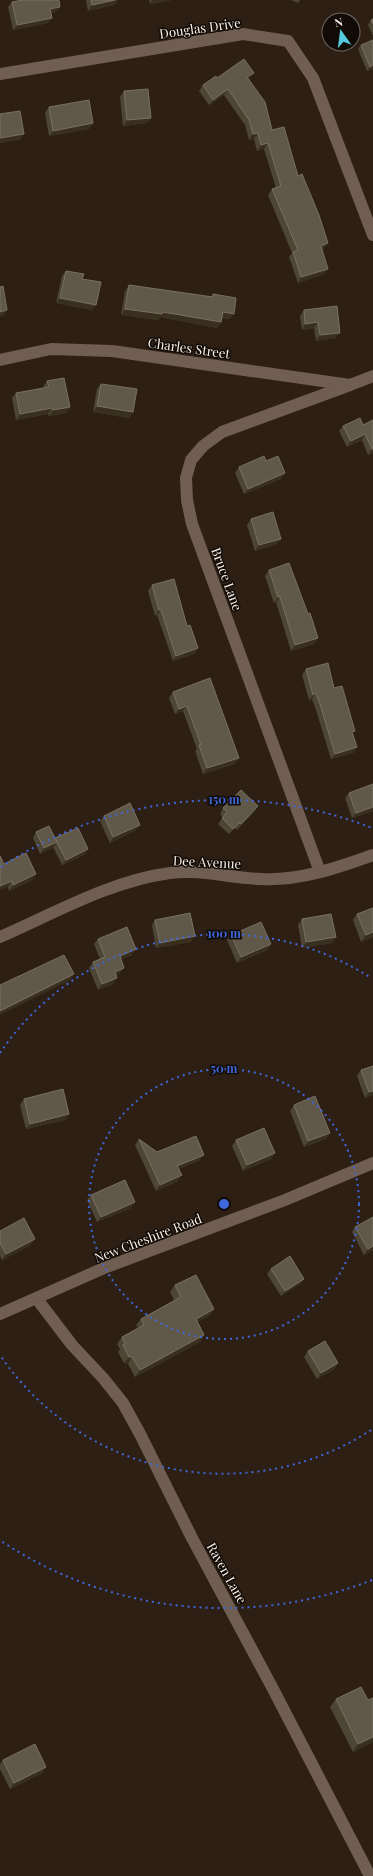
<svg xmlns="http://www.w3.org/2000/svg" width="373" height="1876" font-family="'Playfair Display',serif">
	<rect width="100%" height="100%" fill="#2e1f14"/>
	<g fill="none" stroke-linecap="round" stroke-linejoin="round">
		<g stroke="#6f5e51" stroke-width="12">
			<polyline points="0,74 243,34 288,41 313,78 373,235"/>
			<polyline points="0,360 51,349 112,351 350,385 373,376"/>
			<polyline points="320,872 192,524 187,500 186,478 191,460 203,446 222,432 350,385"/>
			<path d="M0 937C55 913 110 881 170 873 200 869 230 878 261 879 299 881 337 868 373 855"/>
			<polyline points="37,1299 72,1345 103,1378 123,1403 140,1434 192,1538 272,1687 370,1876"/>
			<polyline points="0,1314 104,1268 285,1200 373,1163"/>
		</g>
	</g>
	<g fill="#4d4635">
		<polygon points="86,0 118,0 114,5 88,11"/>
		<polygon points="149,0 171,0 150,4"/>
		<polygon points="291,0 300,0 298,3"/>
		<polygon points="12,2 56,12 51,13 52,18 48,23 13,30 8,7"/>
		<polygon points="373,19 373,36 368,25 371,20"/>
		<polygon points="361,45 373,69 367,71 358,49"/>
		<polygon points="217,78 250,78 248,79 272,130 298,176 324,249 322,250 324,274 298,283 289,257 292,253 268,195 272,189 276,188 264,149 257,151 254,139 249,140 245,125 224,95 209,105 199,91 203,85"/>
		<polygon points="124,91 151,118 147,123 123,126 120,97"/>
		<polygon points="49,107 93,123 89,129 49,136 45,113"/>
		<polygon points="66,271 82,279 92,310 56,303 62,276"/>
		<polygon points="129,285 211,297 213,294 230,319 222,318 221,322 217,328 160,317 158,320 121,315 125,291"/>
		<polygon points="304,310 336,338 316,341 314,328 302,330 300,316"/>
		<polygon points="47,381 70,407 66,413 49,416 48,414 16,420 12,398 16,393 44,388 43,387"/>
		<polygon points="101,384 133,412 129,418 93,412 97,389"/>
		<polygon points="373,420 373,453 368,455 362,440 347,447 339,431 343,426 363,425"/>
		<polygon points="266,461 285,473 281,479 244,494 235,473 239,467"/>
		<polygon points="251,519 277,544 255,551 247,525"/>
		<polygon points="269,570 308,614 318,638 314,644 291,651 276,602 274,603 265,576"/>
		<polygon points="152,585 187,626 198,648 194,654 173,661 157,615 155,616 148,591"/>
		<polygon points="306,669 334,688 357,747 353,753 331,759 316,710 312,699 309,700 302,675"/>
		<polygon points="210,678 235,764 203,774 195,751 197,749 183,711 175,714 169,698 173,692"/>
		<polygon points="349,793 373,811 352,818 345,798"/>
		<polygon points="258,806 254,812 237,830 235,828 229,834 218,824 223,817 220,814 223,808"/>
		<polygon points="104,816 136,830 110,843 100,821"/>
		<polygon points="36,832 55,839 88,849 84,855 62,865 53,847 40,854 33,838"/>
		<polygon points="4,864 32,880 9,891 8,887"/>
		<polygon points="373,908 373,937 361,942 353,920 357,914"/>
		<polygon points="302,919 336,937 332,943 302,948 298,925"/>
		<polygon points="155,920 191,942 156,948 152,925"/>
		<polygon points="231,935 271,944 267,950 237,963 227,940"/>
		<polygon points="98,939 132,955 121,959 120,973 116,975 113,984 98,990 89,968 93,962 100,959 94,944"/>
		<polygon points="373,1066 373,1095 365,1098 357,1076 361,1070"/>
		<polygon points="24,1099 69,1114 65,1120 26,1129 20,1105"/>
		<polygon points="294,1105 330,1133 326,1139 304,1147 290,1111"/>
		<polygon points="139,1139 157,1152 200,1160 179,1169 178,1181 156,1191 135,1145"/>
		<polygon points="236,1140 275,1153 271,1159 243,1171 232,1146"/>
		<polygon points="91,1195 131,1208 97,1222 87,1200"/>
		<polygon points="355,1227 373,1250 364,1255 352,1232"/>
		<polygon points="0,1231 31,1245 2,1260 0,1256"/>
		<polygon points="271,1269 304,1279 300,1284 281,1296 267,1274"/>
		<polygon points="175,1285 214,1309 209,1316 197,1322 204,1335 200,1342 135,1377 128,1364 124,1363 118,1352 120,1349 117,1344 122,1337 138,1328 136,1325 141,1319 174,1300 170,1292"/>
		<polygon points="308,1351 338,1363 334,1369 317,1379 304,1357"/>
		<polygon points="373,1698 373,1742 353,1752 330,1707 336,1699 368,1700"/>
		<polygon points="3,1760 46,1767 42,1773 10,1789 0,1769 0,1764"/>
	</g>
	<g fill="#392f1f">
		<polygon points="115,0 118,0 114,5 88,11 92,5"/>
		<polygon points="152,0 171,0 150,4"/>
		<polygon points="60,7 56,12 46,14 50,9"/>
		<polygon points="52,18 48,23 13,30 17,25"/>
		<polygon points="373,65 373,69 367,71 370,67"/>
		<polygon points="254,73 250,78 243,83 247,77"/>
		<polygon points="228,89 224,95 209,105 213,100"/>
		<polygon points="151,118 147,123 123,126 127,120"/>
		<polygon points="93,123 89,129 49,136 53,131"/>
		<polygon points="258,133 254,139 249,140 253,134"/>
		<polygon points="24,134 20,140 0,143 0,138"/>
		<polygon points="268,143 264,149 257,151 261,145"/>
		<polygon points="328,243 324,249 317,251 321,246"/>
		<polygon points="328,269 324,274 298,283 301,277"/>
		<polygon points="60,298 96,305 92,310 56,303"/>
		<polygon points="125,309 163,312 221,322 217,328 160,317 158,320 121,315"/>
		<polygon points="7,310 4,316 0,317 0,312"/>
		<polygon points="223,312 234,314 230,319 219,317"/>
		<polygon points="318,322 314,328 302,330 305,324"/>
		<polygon points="340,333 336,338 316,341 320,335"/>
		<polygon points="97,406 133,412 129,418 93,412"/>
		<polygon points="70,407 66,413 49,416 53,410"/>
		<polygon points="52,408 48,414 16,420 20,414"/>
		<polygon points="365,434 362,440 347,447 351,441"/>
		<polygon points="372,449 373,449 373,453 368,455"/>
		<polygon points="285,473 281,479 244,494 248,489"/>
		<polygon points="281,539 277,544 255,551 259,545"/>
		<polygon points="278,597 280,597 276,602 274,603"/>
		<polygon points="159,610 161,610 157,615 155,616"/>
		<polygon points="318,638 314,644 291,651 295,645"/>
		<polygon points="198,648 194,654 173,661 176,656"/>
		<polygon points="316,693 312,699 309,700 313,695"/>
		<polygon points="187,706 183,711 175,714 179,709"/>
		<polygon points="357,747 353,753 331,759 335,754"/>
		<polygon points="239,758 235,764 203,774 207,768"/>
		<polygon points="258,806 254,812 237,830 241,824"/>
		<polygon points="373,807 373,811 352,818 356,813"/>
		<polygon points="239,823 235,828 229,834 233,829"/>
		<polygon points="140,825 136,830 110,843 113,837"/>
		<polygon points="57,842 53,848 40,854 44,848"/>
		<polygon points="88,849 84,855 62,865 66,860"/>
		<polygon points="36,874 32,880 9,891 13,885"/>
		<polygon points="12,881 8,887 0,890 0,886"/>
		<polygon points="373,932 373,937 361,942 366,935"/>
		<polygon points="195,936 191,942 156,948 160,943"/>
		<polygon points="336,937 332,943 302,948 306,942"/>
		<polygon points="271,944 267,950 237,963 241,957"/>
		<polygon points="136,949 132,955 116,961 120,956"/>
		<polygon points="124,968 120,973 111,977 115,972"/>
		<polygon points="74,974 70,980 0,1015 0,1011"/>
		<polygon points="117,978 113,984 98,990 102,984"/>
		<polygon points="373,1091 373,1095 365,1098 369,1092"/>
		<polygon points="69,1114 65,1120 26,1129 30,1124"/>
		<polygon points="330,1133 326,1139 304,1147 308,1141"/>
		<polygon points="275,1153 271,1159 243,1171 247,1165"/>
		<polygon points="204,1155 200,1160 173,1171 177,1166"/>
		<polygon points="182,1175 178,1181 156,1191 160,1185"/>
		<polygon points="135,1202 131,1208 97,1222 101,1217"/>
		<polygon points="35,1239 31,1245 2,1260 6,1254"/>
		<polygon points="373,1246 373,1250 364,1255 368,1249"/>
		<polygon points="304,1279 300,1284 281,1296 285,1291"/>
		<polygon points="214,1309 209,1316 191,1325 196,1319"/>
		<polygon points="204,1335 200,1342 135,1377 140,1370"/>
		<polygon points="129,1357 132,1357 128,1364 124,1363"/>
		<polygon points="338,1363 334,1369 317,1379 321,1373"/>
		<polygon points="373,1737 373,1742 353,1752 358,1744"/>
		<polygon points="46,1767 42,1773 10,1789 14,1783"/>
	</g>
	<g fill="#605848" stroke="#797062">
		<polygon points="22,0 59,0 60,7 50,9 52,18 17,25 12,2"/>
		<polygon points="91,0 115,0 92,5"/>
		<polygon points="373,19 373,24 371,20"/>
		<polygon points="373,40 373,65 370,67 361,45"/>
		<polygon points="244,59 254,73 247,77 265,102 272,130 284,127 298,176 302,174 319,215 328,243 321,246 328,269 301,277 293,252 298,250 272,189 281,186 268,143 261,145 258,133 253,134 249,120 228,89 213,100 203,85 216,76 217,78"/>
		<polygon points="148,89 151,118 127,120 124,91"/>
		<polygon points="89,100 93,123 53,131 49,107"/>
		<polygon points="20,111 24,134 0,138 0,114"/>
		<polygon points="66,271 84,274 82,279 101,282 96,305 60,298"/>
		<polygon points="129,285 213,297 213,294 236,298 234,314 223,312 221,322 163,312 162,314 125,309"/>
		<polygon points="3,286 7,310 0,312 0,287"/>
		<polygon points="337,306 340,333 320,335 318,322 305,324 304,310"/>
		<polygon points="64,378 70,407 53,410 52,408 20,414 16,393 49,387 47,381"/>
		<polygon points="101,384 137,389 133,412 97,406"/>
		<polygon points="360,418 363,425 373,420 373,449 372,449 365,434 351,441 343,426"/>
		<polygon points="264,456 266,461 278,456 285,473 248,489 239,467"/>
		<polygon points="273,512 281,539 259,545 251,519"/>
		<polygon points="289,563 308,614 310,613 318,638 295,645 280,597 278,597 269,570"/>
		<polygon points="174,579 187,626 190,625 198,648 176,656 161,610 159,610 152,585"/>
		<polygon points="328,663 334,688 342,686 355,731 352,732 357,747 335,754 320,704 316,693 313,695 306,669"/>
		<polygon points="210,678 239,758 207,768 199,745 201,745 187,706 179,709 173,692"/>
		<polygon points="373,784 373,807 356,813 349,793"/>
		<polygon points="241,790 258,806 241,824 239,823 233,829 222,818 227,812 223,808"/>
		<polygon points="130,803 140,825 113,837 104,816"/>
		<polygon points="49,826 57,842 44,848 36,832"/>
		<polygon points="78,828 88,849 66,860 55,838"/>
		<polygon points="26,853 36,874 13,885 12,881 0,886 0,856 4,864"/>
		<polygon points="373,908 373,932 366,935 357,914"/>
		<polygon points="190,913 195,936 160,943 155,920"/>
		<polygon points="331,914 336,937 306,942 302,919"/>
		<polygon points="261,922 271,944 241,957 231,935"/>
		<polygon points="127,927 136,949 120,956 124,968 115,972 117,978 102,984 93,962 105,957 98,939"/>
		<polygon points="64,955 74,974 0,1011 0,985"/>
		<polygon points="373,1066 373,1091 369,1092 361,1070"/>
		<polygon points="63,1089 69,1114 30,1124 24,1099"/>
		<polygon points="315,1096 330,1133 308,1141 294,1105"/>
		<polygon points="264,1128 275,1153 247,1165 236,1140"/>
		<polygon points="196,1136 204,1155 177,1166 182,1175 160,1185 139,1139 157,1152"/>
		<polygon points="125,1180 135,1202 101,1217 91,1195"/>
		<polygon points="373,1217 373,1246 368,1249 355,1227"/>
		<polygon points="24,1218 35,1239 6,1254 0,1243 0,1231"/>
		<polygon points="290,1256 304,1279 285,1291 271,1269"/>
		<polygon points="196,1275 214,1309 196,1319 204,1335 140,1370 132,1357 129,1357 123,1345 125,1344 122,1337 144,1325 141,1319 181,1297 175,1285"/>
		<polygon points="325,1341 338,1363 321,1373 308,1351"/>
		<polygon points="361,1687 368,1700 373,1698 373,1737 358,1744 336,1699"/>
		<polygon points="35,1744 46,1767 14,1783 3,1760"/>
	</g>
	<g fill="none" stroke="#3f67db" stroke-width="2" stroke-dasharray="2 4">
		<circle cx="224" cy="1204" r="135"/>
		<path d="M371 1430A270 270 0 0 1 0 1355M0 1053A270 270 0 0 1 371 978"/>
		<path d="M372 1580A404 404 0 0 1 1 1541M1 867A404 404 0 0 1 372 828"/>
	</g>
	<g text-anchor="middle" stroke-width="3" stroke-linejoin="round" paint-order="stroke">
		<g font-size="13" fill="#fdf2ea" stroke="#110b06">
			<text transform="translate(200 28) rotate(-8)" y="5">Douglas Drive</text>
			<text transform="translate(189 348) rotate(8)" y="5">Charles Street</text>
			<text transform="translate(227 579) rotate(70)" y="5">Bruce Lane</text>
			<text transform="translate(207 862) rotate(3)" y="5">Dee Avenue</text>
			<text transform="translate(148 1238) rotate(-21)" y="5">New Cheshire Road</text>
			<text transform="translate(227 1573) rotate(61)" y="5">Raven Lane</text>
		</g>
	</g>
	<circle cx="224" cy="1204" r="6" fill="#3f67db" stroke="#110b06" stroke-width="2"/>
	<g font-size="12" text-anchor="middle" font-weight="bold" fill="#3f67db" stroke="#110b06" stroke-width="3" stroke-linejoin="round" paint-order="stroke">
		<text x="224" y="804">150 m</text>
		<text x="224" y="938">100 m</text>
		<text x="224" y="1073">50 m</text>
	</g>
	<g transform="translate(341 32) rotate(346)"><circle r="19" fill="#110b06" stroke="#6f6761"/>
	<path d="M0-3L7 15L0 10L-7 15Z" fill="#55cadf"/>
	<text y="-6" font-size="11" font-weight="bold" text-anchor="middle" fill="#fdf2ea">N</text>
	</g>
</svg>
